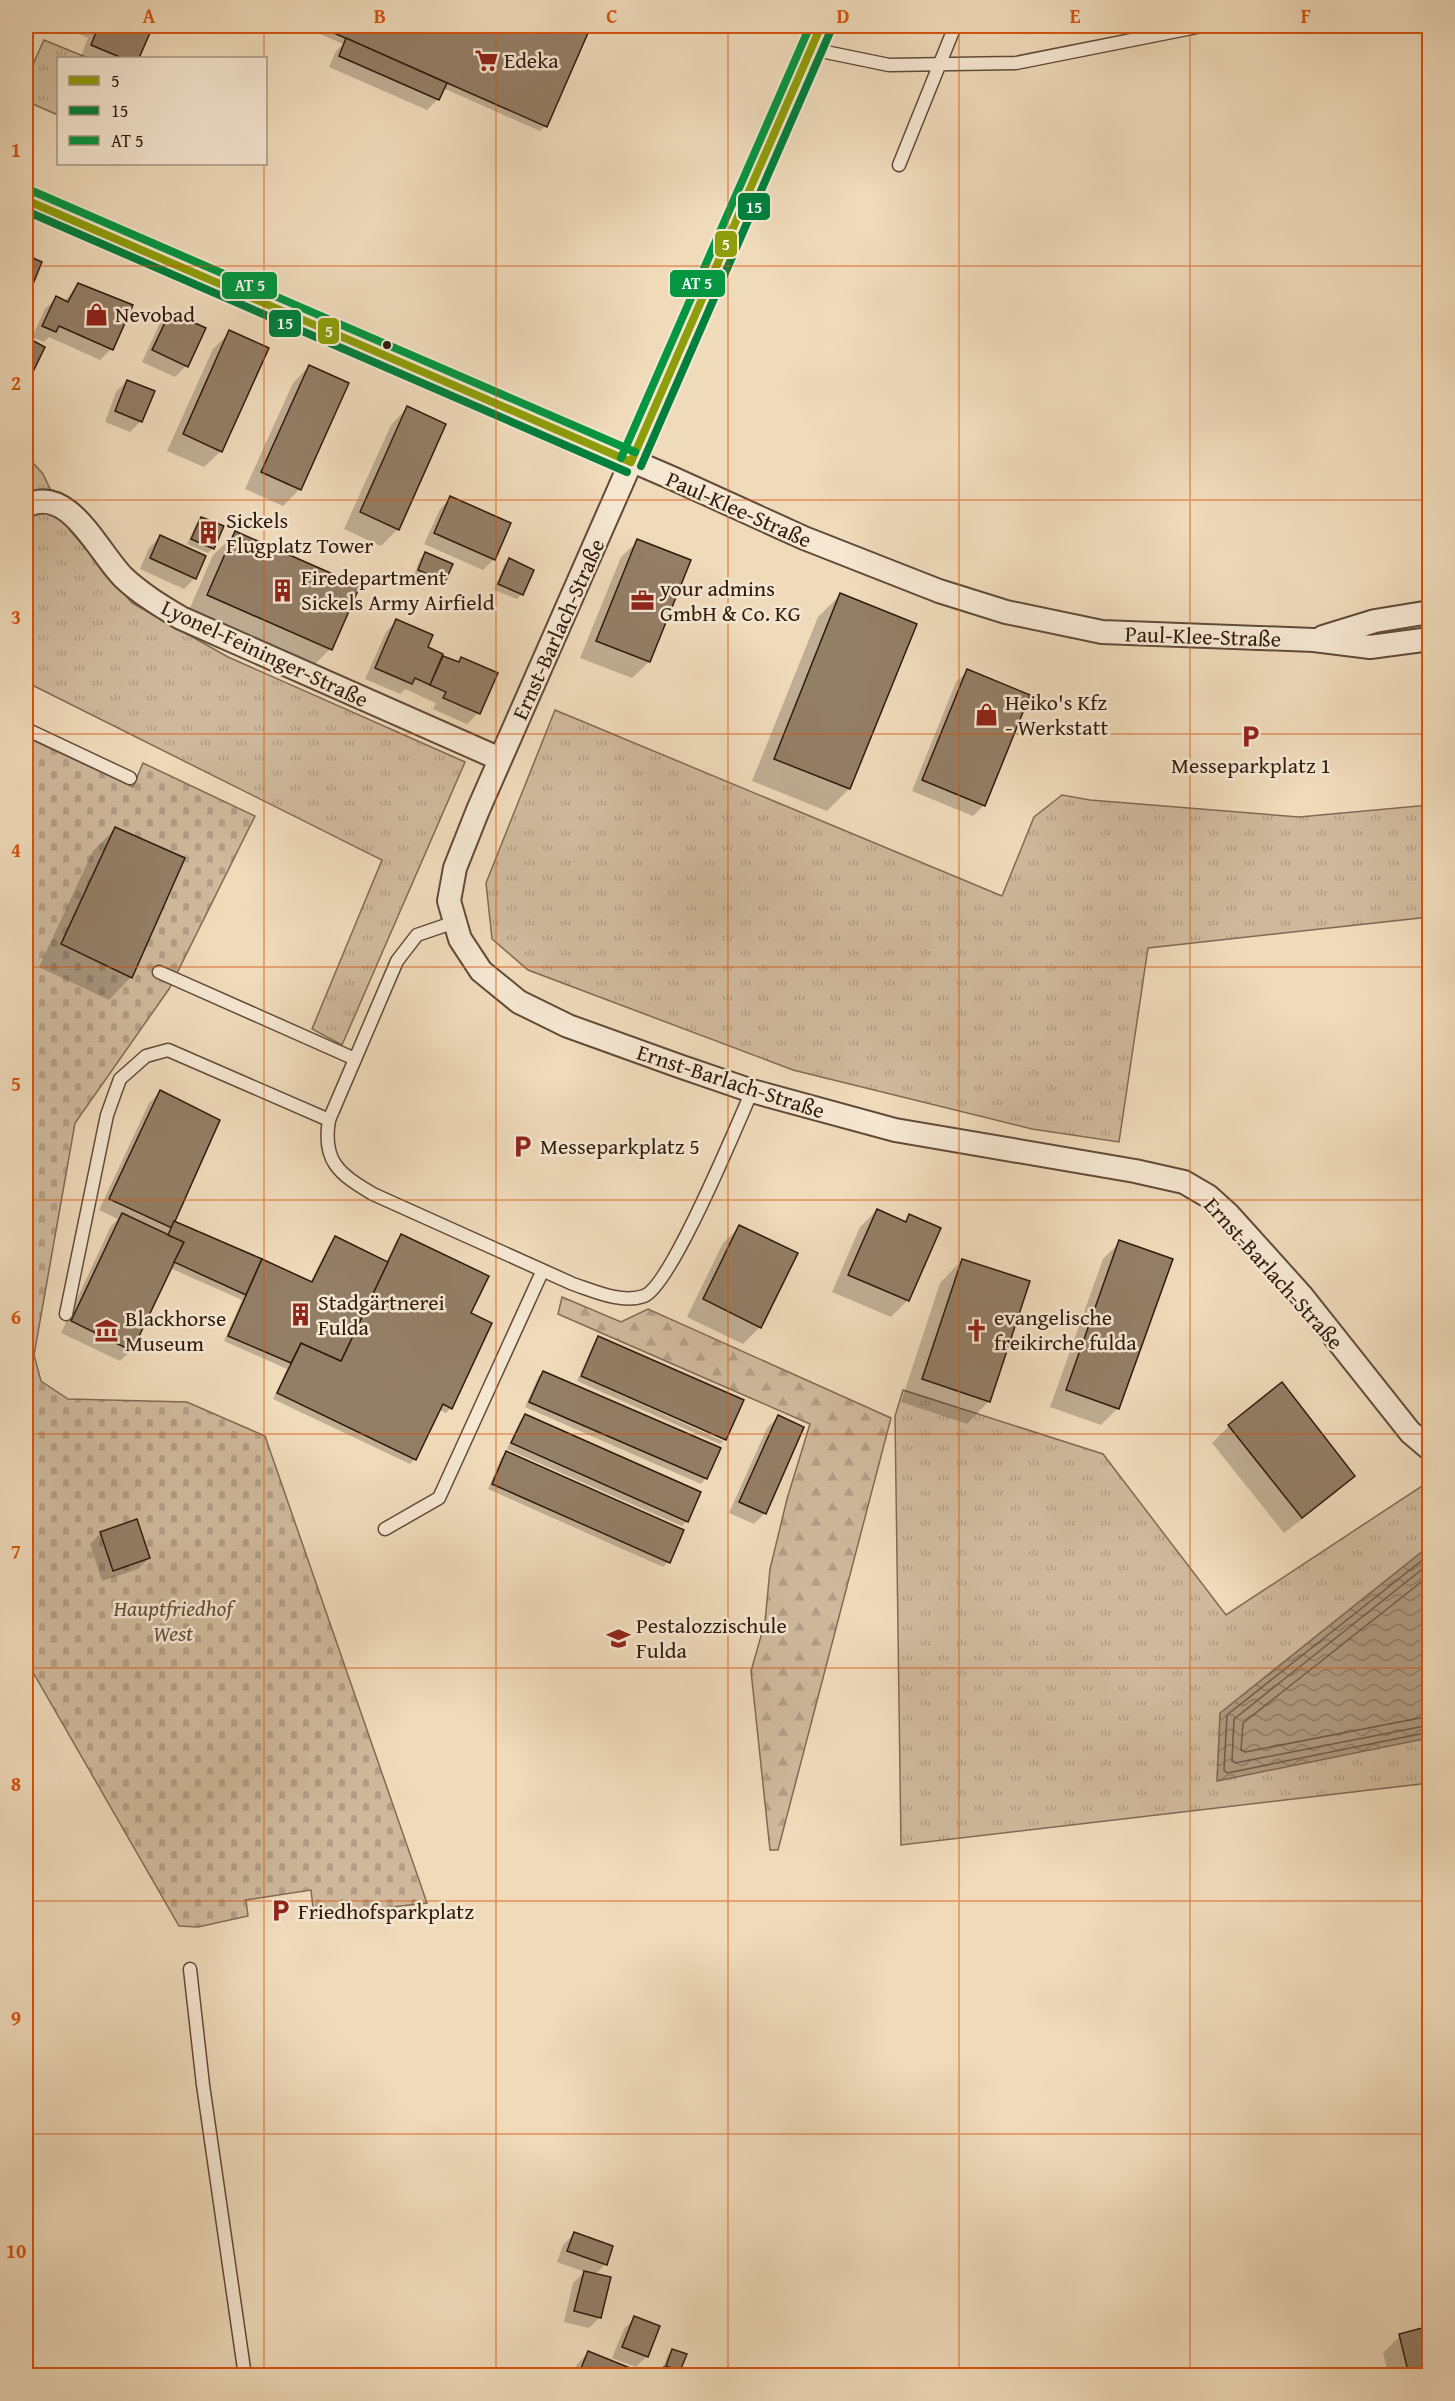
<svg xmlns="http://www.w3.org/2000/svg" width="1455" height="2401" font-family="'Gentium Book Plus',serif">
	<defs>
		<pattern id="grass-tufts" width="24" height="20" patternUnits="userSpaceOnUse" patternTransform="scale(1.5)"><rect width="24" height="20" fill="#cfb99c"/><path d="M3 7l-1-3M5 7V3M7 7l1-3M15 17l-1-3M17 17v-4M19 17l1-3" fill="none" stroke="#b29e85"/></pattern>
		<pattern id="forest-firs" width="22" height="20" patternUnits="userSpaceOnUse" patternTransform="scale(1.5)"><rect width="22" height="20" fill="#cfb99c"/><path d="M5 1l3.5 6h-7zM16 11l3.5 6h-7z" fill="#b29e85"/></pattern>
		<pattern id="cemetery-stones" width="16" height="16" patternUnits="userSpaceOnUse" patternTransform="scale(1.5)"><rect width="16" height="16" fill="#cfb99c"/><path d="M2 7V4a2 2 0 0 1 4 0v3zM10 15v-3a2 2 0 0 1 4 0v3z" fill="#b29e85"/></pattern>
		<pattern id="water-waves" width="16" height="10" patternUnits="userSpaceOnUse" patternTransform="scale(1.5)"><rect width="16" height="10" fill="#ae997f"/><path d="M0 5q4-4 8 0t8 0" fill="none" stroke="#8e7c66"/></pattern>
	</defs>
	<rect width="100%" height="100%" fill="#efdaba"/>
	<filter id="stains"><feTurbulence type="fractalNoise" baseFrequency=".00333" numOctaves="4"/><feColorMatrix values="0 0 0 0 .2 0 0 0 0 .09 0 0 0 0 .02 0 0 0 .5 -.17"/></filter>
	<radialGradient id="worn" r=".72"><stop offset=".6" stop-color="#630" stop-opacity="0"/><stop offset="1" stop-color="#630" stop-opacity=".3"/></radialGradient>
	<g fill="url(#grass-tufts)" stroke="#806a54" stroke-width="1.5">
		<polygon points="44,40 88,58 58,58 58,115 26,101 26,80"/>
		<polygon points="26,455 43,474 69,529 132,603 228,657 465,762 342,1045 312,1029 382,860 26,682"/>
		<polygon points="555,710 1002,896 1034,817 1062,795 1090,800 1299,817 1429,805 1429,917 1148,948 1119,1142 1032,1129 793,1070 528,970 492,939 486,883"/>
		<polygon points="903,1390 1103,1454 1226,1615 1425,1484 1429,1485 1429,1783 901,1845 895,1416"/>
	</g>
	<polygon fill="url(#forest-firs)" stroke="#806a54" stroke-width="1.5" points="562,1297 621,1322 648,1309 891,1418 778,1850 770,1850 751,1671 765,1622 770,1569 787,1499 810,1424 558,1314"/>
	<polygon fill="url(#cemetery-stones)" stroke="#806a54" stroke-width="1.5" points="26,737 133,787 143,763 255,816 169,989 75,1123 34,1355 41,1381 68,1399 187,1402 265,1436 427,1903 314,1916 311,1890 246,1900 248,1916 198,1927 179,1926 26,1660"/>
	<polygon fill="url(#water-waves)" stroke="#7c6651" stroke-width="1.5" points="1429,1546 1429,1738 1217,1781 1220,1713"/>
	<g fill="#0003">
		<polygon points="60,26 151,26 137,58 86,58 81,56 88,38"/>
		<polygon points="302,26 590,26 545,126 540,131 443,88 438,99 427,110 329,67 336,51 343,44"/>
		<polygon points="26,257 40,263 26,297"/>
		<polygon points="78,284 111,349 100,360 49,337 44,342 32,337 45,309 56,298 64,302"/>
		<polygon points="170,314 186,366 175,377 142,362 159,325"/>
		<polygon points="230,332 221,451 204,467 167,451 213,349"/>
		<polygon points="26,339 43,347 26,382"/>
		<polygon points="309,366 300,489 283,506 245,489 293,383"/>
		<polygon points="127,381 141,421 130,432 105,422 116,392"/>
		<polygon points="407,408 398,529 381,546 344,529 391,425"/>
		<polygon points="451,498 494,559 483,570 424,544 440,509"/>
		<polygon points="201,518 213,548 208,553 187,544 196,524"/>
		<polygon points="236,533 330,649 308,671 186,617 213,555"/>
		<polygon points="160,537 195,578 184,589 140,569 149,548"/>
		<polygon points="638,541 649,662 632,678 580,658 621,557"/>
		<polygon points="425,554 444,581 439,586 414,575 420,559"/>
		<polygon points="509,560 522,594 517,599 494,590 504,565"/>
		<polygon points="840,595 849,789 827,811 752,781 818,617"/>
		<polygon points="397,620 426,648 441,657 457,663 462,659 496,674 478,713 467,724 433,709 436,703 405,689 400,694 365,679 386,632"/>
		<polygon points="968,671 984,805 973,816 912,791 956,682"/>
		<polygon points="115,829 131,977 109,1000 39,967 93,851"/>
		<polygon points="160,1092 173,1222 310,1283 330,1243 335,1238 386,1263 396,1241 401,1236 469,1314 451,1408 446,1413 438,1409 415,1459 410,1464 273,1399 287,1369 224,1341 242,1300 170,1268 131,1350 120,1361 61,1333 111,1226 118,1219 99,1210 149,1103"/>
		<polygon points="877,1210 904,1222 910,1216 908,1300 891,1317 832,1292 860,1227"/>
		<polygon points="740,1227 760,1327 743,1344 687,1317 723,1243"/>
		<polygon points="1120,1242 1118,1408 1101,1425 1050,1407 1103,1259"/>
		<polygon points="962,1260 989,1401 967,1424 901,1402 940,1283"/>
		<polygon points="599,1337 725,1438 580,1374 594,1343"/>
		<polygon points="543,1372 719,1449 706,1478 701,1484 525,1407 538,1377"/>
		<polygon points="579,1376 723,1441 720,1444 577,1381"/>
		<polygon points="525,1415 687,1521 682,1526 507,1449 520,1421"/>
		<polygon points="778,1417 765,1513 754,1524 729,1513 767,1428"/>
		<polygon points="1229,1426 1353,1475 1337,1492 1284,1533 1212,1443"/>
		<polygon points="506,1453 668,1562 663,1567 488,1489 501,1458"/>
		<polygon points="101,1533 149,1558 138,1569 102,1581 90,1544"/>
		<polygon points="574,2234 605,2264 595,2275 600,2317 589,2328 564,2322 573,2283 585,2272 557,2262 563,2245"/>
		<polygon points="635,2318 647,2356 636,2367 612,2358 624,2329"/>
		<polygon points="1400,2336 1430,2376 1389,2376 1383,2353"/>
		<polygon points="673,2350 679,2370 677,2376 659,2376 668,2355"/>
		<polygon points="588,2353 646,2376 573,2376 577,2364"/>
	</g>
	<g fill="none" stroke-linecap="round" stroke-linejoin="round">
		<g stroke="#6f5a46" stroke-width="1.5">
			<polyline points="1430,1554 1227,1715 1224,1770 1227,1773 1430,1732"/>
			<polyline points="1430,1563 1234,1719 1232,1761 1235,1763 1430,1725"/>
			<polyline points="1430,1575 1243,1723 1241,1750 1245,1752 1430,1716"/>
		</g>
	</g>
	<g fill="#937e66" stroke="#301a0c" stroke-width="1.5">
		<polygon points="96,26 153,26 139,58 122,58 91,45 98,27"/>
		<polygon points="318,26 591,26 547,127"/>
		<polygon points="346,38 447,83 439,100 339,56"/>
		<polygon points="26,255 42,262 26,301"/>
		<polygon points="78,283 133,305 113,350 59,326 56,332 42,326 56,296 68,302"/>
		<polygon points="170,312 206,328 188,367 152,350"/>
		<polygon points="229,330 269,348 222,452 183,434"/>
		<polygon points="26,337 45,347 29,380 26,378"/>
		<polygon points="309,365 349,383 301,490 261,472"/>
		<polygon points="127,380 155,391 142,422 115,411"/>
		<polygon points="407,406 446,424 399,530 360,512"/>
		<polygon points="450,496 511,523 495,560 434,533"/>
		<polygon points="201,517 224,526 214,549 191,539"/>
		<polygon points="235,531 360,586 332,650 207,595"/>
		<polygon points="160,535 206,556 196,579 150,558"/>
		<polygon points="637,539 691,560 650,662 596,641"/>
		<polygon points="425,552 453,564 445,582 418,570"/>
		<polygon points="509,558 534,570 523,595 498,584"/>
		<polygon points="840,593 917,624 850,789 774,759"/>
		<polygon points="396,619 433,635 428,647 443,654 430,685 415,678 412,684 375,668"/>
		<polygon points="443,656 459,662 461,657 498,673 480,714 443,698 446,692 430,685"/>
		<polygon points="967,669 1030,695 985,806 922,780"/>
		<polygon points="115,827 185,858 132,978 61,944"/>
		<polygon points="160,1090 220,1120 172,1228 109,1199"/>
		<polygon points="877,1209 906,1222 909,1214 941,1228 909,1301 848,1275"/>
		<polygon points="122,1213 184,1242 132,1351 71,1321"/>
		<polygon points="174,1221 262,1259 246,1295 174,1262 184,1242 168,1235"/>
		<polygon points="739,1225 798,1253 761,1328 703,1299"/>
		<polygon points="401,1234 489,1276 471,1313 492,1323 452,1409 443,1404 416,1460 277,1393 301,1343 341,1361"/>
		<polygon points="335,1236 388,1262 341,1361 301,1343 291,1363 228,1336 262,1259 312,1282"/>
		<polygon points="1119,1240 1173,1259 1119,1409 1066,1390"/>
		<polygon points="962,1259 1030,1281 990,1402 922,1379"/>
		<polygon points="598,1336 744,1400 726,1440 581,1376"/>
		<polygon points="543,1371 721,1448 707,1479 529,1402"/>
		<polygon points="1282,1382 1355,1476 1302,1518 1228,1425"/>
		<polygon points="525,1414 701,1492 688,1522 511,1443"/>
		<polygon points="778,1415 804,1427 766,1514 739,1502"/>
		<polygon points="506,1451 684,1530 670,1563 492,1484"/>
		<polygon points="137,1519 150,1558 113,1571 100,1532"/>
		<polygon points="574,2232 613,2246 607,2265 567,2251"/>
		<polygon points="584,2271 611,2277 601,2318 574,2311"/>
		<polygon points="634,2316 660,2326 648,2357 622,2347"/>
		<polygon points="1430,2326 1430,2376 1406,2376 1408,2371 1399,2334"/>
		<polygon points="672,2349 687,2354 680,2371 666,2366"/>
		<polygon points="588,2351 630,2368 627,2376 578,2376"/>
		<polygon points="664,2367 679,2373 678,2376 661,2376"/>
		<polygon points="630,2368 650,2376 627,2376"/>
	</g>
	<g fill="none" stroke-linecap="round" stroke-linejoin="round">
		<defs>
			<g id="lane">
				<polyline points="811,49 889,65 1016,63 1202,26"/>
				<polyline points="899,165 955,26"/>
				<polyline points="26,729 130,778"/>
				<path d="M455 922 417 935 397 961 329 1120C322 1161 339 1174 373 1194L573 1284C594 1291 622 1304 644 1296 671 1286 737 1125 752 1091"/>
				<polyline points="159,972 355,1059"/>
				<polyline points="66,1314 107,1115 120,1079 146,1056 168,1050 329,1120"/>
				<polyline points="385,1529 439,1498 542,1272"/>
				<polyline points="190,1969 203,2085 245,2376"/>
			</g>
			<g id="street">
				<polyline points="821,26 631,462 478,810 455,868 449,901 460,939 481,971 519,1002 568,1026 679,1066 752,1091 895,1130 1135,1171 1184,1182 1208,1196 1229,1215 1302,1296 1410,1432 1430,1449"/>
				<polyline points="26,200 672,478 804,538 939,591 1006,612 1102,632 1314,640 1370,647 1430,639"/>
				<path d="M26 506C69 483 99 554 124 578 141 594 161 606 181 618L500 759"/>
				<polyline points="1323,637 1375,621 1430,612"/>
			</g>
		</defs>
		<use href="#lane" stroke="#604a38" stroke-width="15"/>
		<use href="#street" stroke="#604a38" stroke-width="26"/>
		<use href="#lane" stroke="#f5e7d2" stroke-width="12"/>
		<use href="#street" stroke="#f5e7d2" stroke-width="22"/>
		<defs>
			<g id="bus-1">
				<polyline points="26,200 631,462"/>
				<polyline points="631,462 821,26"/>
			</g>
			<g id="bus-2">
				<polyline points="26,211 627,472"/>
				<polyline points="641,466 831,30"/>
			</g>
			<g id="bus-3">
				<polyline points="30,190 635,452"/>
				<polyline points="621,458 810,26"/>
			</g>
		</defs>
		<use href="#bus-1" stroke="#f5e7d2" stroke-width="12"/>
		<use href="#bus-2" stroke="#f5e7d2" stroke-width="12"/>
		<use href="#bus-3" stroke="#f5e7d2" stroke-width="12"/>
		<use href="#bus-1" stroke="#8e9d0a" stroke-width="8"/>
		<use href="#bus-2" stroke="#007f3d" stroke-width="8"/>
		<use href="#bus-3" stroke="#059641" stroke-width="8"/>
	</g>
	<path fill="none" stroke="#d6530c" stroke-width="1.5" stroke-opacity="0.55" d="M264 26V58M496 26V2376M728 26V2376M959 26V2376M1190 26V2376M264 164V2376M26 266H1430M26 500H1430M26 734H1430M26 967H1430M26 1200H1430M26 1434H1430M26 1668H1430M26 1901H1430M26 2134H1430"/>
	<defs>
		<symbol id="supermarket-bare" viewBox="-9 -9 18 18"><path d="M-6-5.5h2.5l.6 2H6L4.5 2H-2.5L-4.4-4H-6ZM-1.5 3.2a1.3 1.3 0 1 0 .1 0ZM3 3.2a1.3 1.3 0 1 0 .1 0Z" fill="#8f2418" stroke="#f5e7d2" stroke-width="2.5" paint-order="stroke"/></symbol>
		<symbol id="shop-bare" viewBox="-9 -9 18 18"><path d="M-5-2.5h2.3a2.7 3.5 0 0 1 5.4 0H5L5.5 6h-11ZM-1.5-2.5h3a1.5 2.3 0 0 0-3 0Z" fill="#8f2418" stroke="#f5e7d2" stroke-width="2.5" paint-order="stroke"/></symbol>
		<symbol id="building-bare" viewBox="-9 -9 18 18"><path d="M-4-6H4V6H1V3H-1V6H-4ZM-2.5-4.3h1.7v1.8h-1.7ZM.8-4.3h1.7v1.8H.8ZM-2.5-1h1.7V.8h-1.7ZM.8-1h1.7V.8H.8Z" fill="#8f2418" stroke="#f5e7d2" stroke-width="2.5" paint-order="stroke"/></symbol>
		<symbol id="office-bare" viewBox="-9 -9 18 18"><path d="M-6-3h4V-5.5h4V-3h4V5H-6ZM-1-4.5V-3h2v-1.5ZM-6 0V1H6V0Z" fill="#8f2418" stroke="#f5e7d2" stroke-width="2.5" paint-order="stroke"/></symbol>
		<symbol id="parking-bare" viewBox="-9 -9 18 18"><path d="M-3.5-5.5H1a3.5 3.5 0 0 1 0 7H-1V5.5H-3.5ZM-1-3.4V-.6H.8a1.4 1.4 0 0 0 0-2.8Z" fill="#8f2418" stroke="#f5e7d2" stroke-width="2.5" paint-order="stroke"/></symbol>
		<symbol id="church-bare" viewBox="-9 -9 18 18"><path d="M-1.2-6h2.4v3.5h3.3v2.4h-3.3V6h-2.4V-.1h-3.3v-2.4h3.3Z" fill="#8f2418" stroke="#f5e7d2" stroke-width="2.5" paint-order="stroke"/></symbol>
		<symbol id="museum-bare" viewBox="-9 -9 18 18"><path d="M0-6L6-3V-2H-6V-3ZM-5-1h2V3h-2ZM-1-1h2V3h-2ZM3-1h2V3H3ZM-6 4H6V6H-6Z" fill="#8f2418" stroke="#f5e7d2" stroke-width="2.5" paint-order="stroke"/></symbol>
		<symbol id="school-bare" viewBox="-9 -9 18 18"><path d="M0-5L7-2L0 1L-7-2ZM-4 1L0 2.5L4 1V4Q0 6-4 4Z" fill="#8f2418" stroke="#f5e7d2" stroke-width="2.5" paint-order="stroke"/></symbol>
	</defs>
	<g fill-rule="evenodd">
		<use href="#supermarket-bare" x="470" y="44" width="33" height="33"/>
		<use href="#shop-bare" x="80" y="298" width="33" height="33"/>
		<use href="#building-bare" x="192" y="516" width="33" height="33"/>
		<use href="#building-bare" x="266" y="574" width="33" height="33"/>
		<use href="#office-bare" x="626" y="584" width="33" height="33"/>
		<use href="#shop-bare" x="970" y="698" width="33" height="33"/>
		<use href="#parking-bare" x="1234" y="720" width="33" height="33"/>
		<use href="#parking-bare" x="506" y="1130" width="33" height="33"/>
		<use href="#building-bare" x="284" y="1298" width="33" height="33"/>
		<use href="#church-bare" x="960" y="1314" width="33" height="33"/>
		<use href="#museum-bare" x="90" y="1314" width="33" height="33"/>
		<use href="#school-bare" x="602" y="1622" width="33" height="33"/>
		<use href="#parking-bare" x="264" y="1894" width="33" height="33"/>
	</g>
	<circle fill="#301a0c" stroke="#f5e7d2" stroke-width="2" cx="387" cy="345" r="5"/>
	<g text-anchor="middle" stroke-width="5" stroke-linejoin="round" paint-order="stroke">
		<g font-size="22" fill="#301a0c" stroke="#f5e7d2" text-anchor="start">
			<text x="504" y="68">Edeka</text>
			<text x="115" y="322">Nevobad</text>
			<text x="226" y="528">Sickels<tspan x="226" dy="25">Flugplatz Tower</tspan></text>
			<text x="301" y="585">Firedepartment<tspan x="301" dy="25">Sickels Army Airfield</tspan></text>
			<text x="660" y="596">your admins<tspan x="660" dy="25">GmbH &amp; Co. KG</tspan></text>
			<text x="1005" y="710">Heiko's Kfz<tspan x="1005" dy="25">- Werkstatt</tspan></text>
			<text x="1251" y="773" text-anchor="middle">Messeparkplatz 1</text>
			<text x="540" y="1154">Messeparkplatz 5</text>
			<text x="318" y="1310">Stadgärtnerei<tspan x="318" dy="25">Fulda</tspan></text>
			<text x="994" y="1325">evangelische<tspan x="994" dy="25">freikirche fulda</tspan></text>
			<text x="125" y="1326">Blackhorse<tspan x="125" dy="25">Museum</tspan></text>
			<text x="636" y="1633">Pestalozzischule<tspan x="636" dy="25">Fulda</tspan></text>
			<text x="298" y="1919">Friedhofsparkplatz</text>
		</g>
		<g font-size="22" fill="#301a0c" stroke="#f5e7d2">
			<text transform="translate(739 509) rotate(24)" y="8">Paul-Klee-Straße</text>
			<text transform="translate(558 629) rotate(-66)" y="8">Ernst-Barlach-Straße</text>
			<text transform="translate(1203 636) rotate(2)" y="8">Paul-Klee-Straße</text>
			<text transform="translate(265 653) rotate(25)" y="8">Lyonel-Feininger-Straße</text>
			<text transform="translate(731 1081) rotate(18)" y="8">Ernst-Barlach-Straße</text>
			<text transform="translate(1274 1273) rotate(48)" y="8">Ernst-Barlach-Straße</text>
		</g>
		<g font-size="22" font-style="italic" fill="#604a37" stroke="#f5e7d2">
			<text x="173" y="1616">Hauptfriedhof<tspan x="173" dy="25">West</tspan></text>
		</g>
	</g>
	<g stroke="#f5e7d2" stroke-width="2">
		<rect x="737" y="192" width="34" height="29" rx="6" fill="#007f3d"/>
		<rect x="714" y="230" width="24" height="28" rx="6" fill="#8e9d0a"/>
		<rect x="669" y="269" width="57" height="29" rx="6" fill="#059641"/>
		<rect x="221" y="271" width="57" height="29" rx="6" fill="#059641"/>
		<rect x="268" y="309" width="34" height="29" rx="6" fill="#007f3d"/>
		<rect x="317" y="317" width="23" height="28" rx="6" fill="#8e9d0a"/>
	</g>
	<g font-size="16" text-anchor="middle" font-weight="bold" fill="#fff">
		<text x="754" y="213">15</text>
		<text x="726" y="250">5</text>
		<text x="697" y="289">AT 5</text>
		<text x="250" y="291">AT 5</text>
		<text x="285" y="329">15</text>
		<text x="329" y="337">5</text>
	</g>
	<rect width="1455" height="2401" fill="none" stroke="#efdaba" stroke-width="66"/>
	<rect x="57" y="57" width="210" height="108" fill="#f5e7d2" stroke="#a69583" stroke-width="1.5"/>
	<rect x="69" y="76" width="30" height="9" fill="#8e9d0a" stroke="#a69583" stroke-width="1.5"/>
	<text x="111" y="87" font-size="18" fill="#301a0c">5</text>
	<rect x="69" y="106" width="30" height="9" fill="#007f3d" stroke="#a69583" stroke-width="1.5"/>
	<text x="111" y="117" font-size="18" fill="#301a0c">15</text>
	<rect x="69" y="136" width="30" height="9" fill="#059641" stroke="#a69583" stroke-width="1.5"/>
	<text x="111" y="147" font-size="18" fill="#301a0c">AT 5</text>
	<rect x="33" y="33" width="1389" height="2335" fill="none" stroke="#d6530c" stroke-width="2"/>
	<g font-size="20" text-anchor="middle" font-weight="bold" fill="#d6530c">
		<text x="149" y="23">A</text>
		<text x="380" y="23">B</text>
		<text x="612" y="23">C</text>
		<text x="843" y="23">D</text>
		<text x="1075" y="23">E</text>
		<text x="1306" y="23">F</text>
		<text x="16" y="157">1</text>
		<text x="16" y="390">2</text>
		<text x="16" y="624">3</text>
		<text x="16" y="857">4</text>
		<text x="16" y="1091">5</text>
		<text x="16" y="1324">6</text>
		<text x="16" y="1558">7</text>
		<text x="16" y="1791">8</text>
		<text x="16" y="2025">9</text>
		<text x="16" y="2258">10</text>
	</g>
	<rect width="100%" height="100%" filter="url(#stains)"/>
	<rect width="100%" height="100%" fill="url(#worn)"/>
</svg>
